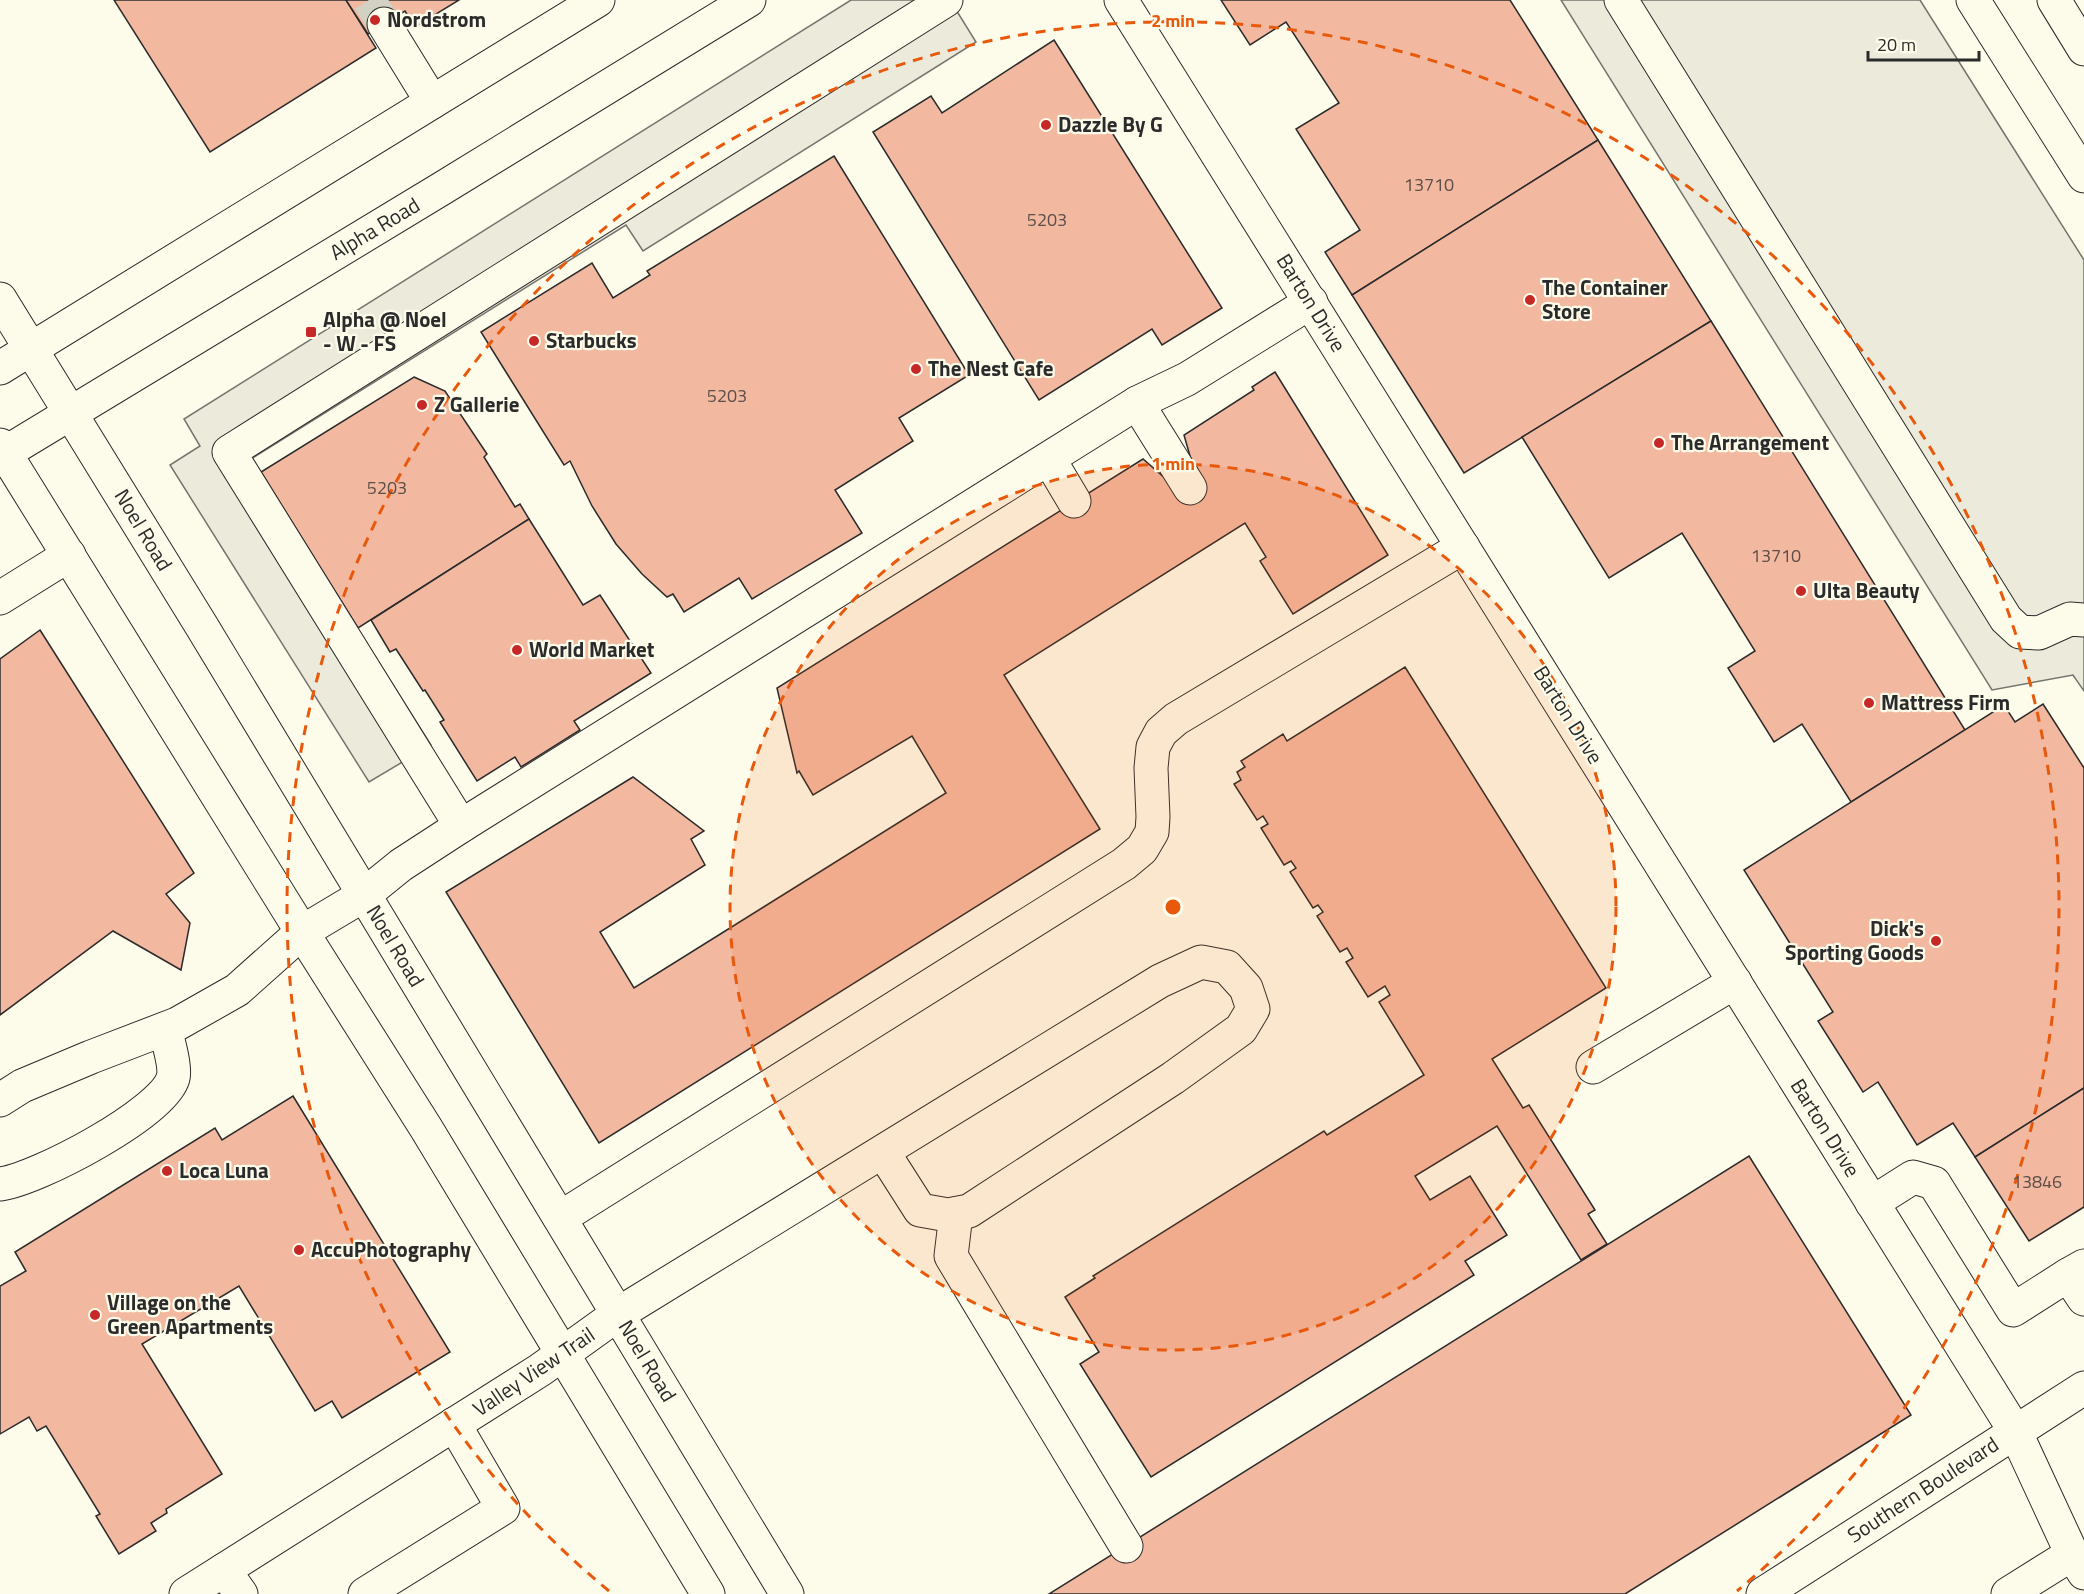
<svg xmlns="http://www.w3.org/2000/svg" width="2084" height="1594" font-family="'Titillium Web',sans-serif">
	<rect width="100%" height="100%" fill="#fdfbea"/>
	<g fill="#eceadb" stroke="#74746e" stroke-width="1.5">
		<polygon points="851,0 950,0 976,42 643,251 626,225 251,459 431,745 369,782 170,465 200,446 184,419"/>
		<polygon points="1561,0 1920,0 2084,260 2084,691 2073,675 1992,690"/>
	</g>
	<g fill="#f2b8a0" stroke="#2b2b2b" stroke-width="1.5">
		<polygon points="114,0 346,0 376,48 210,152"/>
		<polygon points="346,0 459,0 415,27 405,11 368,34"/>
		<polygon points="1221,0 1510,0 1598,140 1352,295 1325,252 1360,230 1296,129 1339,103 1286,22 1250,45"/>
		<polygon points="1054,40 1222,308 1162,345 1152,329 1039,400 873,132 931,96 942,113"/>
		<polygon points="1598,140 1711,321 1464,473 1352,295"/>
		<polygon points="834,156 969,375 899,418 913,441 835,490 862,533 752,599 739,578 684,612 673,594 667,597 642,574 616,544 592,506 570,461 564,465 481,332 592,263 613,298 650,275 647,271"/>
		<polygon points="1711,321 1965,730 1851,802 1802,724 1774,742 1728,668 1755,651 1682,533 1609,578 1522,437"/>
		<polygon points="1275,372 1388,555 1293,614 1260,561 1266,557 1245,523 1004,675 1100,829 599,1143 446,892 633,777 704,831 691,839 705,865 600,932 634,988 946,793 912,736 813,795 799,771 797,773 777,688 1143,459 1166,479 1192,463 1184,435 1254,390 1252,387"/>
		<polygon points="414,377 445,391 487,454 484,457 515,507 520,504 529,519 358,628 261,472"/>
		<polygon points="529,519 583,605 600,595 651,673 574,721 580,730 521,767 515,757 477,781 440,722 444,720 425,690 423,691 396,649 390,652 371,620"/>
		<polygon points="40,630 194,873 166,894 190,923 181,970 113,931 0,1015 0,659"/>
		<polygon points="1405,667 1606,988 1492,1059 1523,1108 1529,1105 1595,1210 1588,1214 1607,1244 1581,1260 1497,1126 1415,1176 1430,1200 1470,1176 1507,1235 1465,1261 1474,1275 1151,1477 1080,1364 1099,1352 1065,1297 1095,1278 1093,1276 1324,1131 1327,1135 1424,1075 1379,1002 1390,995 1385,986 1368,997 1346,962 1353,958 1347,948 1340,952 1317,916 1323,912 1318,905 1313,908 1290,872 1296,868 1291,861 1284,865 1261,828 1268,824 1263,816 1257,820 1234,784 1241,780 1237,772 1245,767 1241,761 1283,734 1287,741"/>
		<polygon points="2043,704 2084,768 2084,1088 1975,1157 1953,1123 1917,1145 1878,1082 1863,1092 1818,1021 1833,1012 1744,870 2004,705 2015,722"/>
		<polygon points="2084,1088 2084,1207 2029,1241 1975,1157"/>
		<polygon points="293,1096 450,1352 342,1418 332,1401 315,1411 239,1286 142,1344 222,1474 166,1509 167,1513 151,1523 156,1531 119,1554 96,1516 100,1514 46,1426 37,1431 29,1417 0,1434 0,1286 26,1271 15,1252 215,1128 222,1140"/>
		<polygon points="1749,1156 1911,1415 1625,1594 1049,1594"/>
	</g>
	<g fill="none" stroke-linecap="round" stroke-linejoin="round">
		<polyline stroke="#d3d1c4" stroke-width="33" stroke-dasharray="33 16" stroke-linecap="butt" points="369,0 384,24"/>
		<defs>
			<g id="minor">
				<polyline points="1121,0 2015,1431 2072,1554 2084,1573"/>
				<polyline points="1621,0 2006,619 2020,632 2039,633 2070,619 2084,620"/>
				<polyline points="384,24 432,102"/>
				<polyline points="0,299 201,625 787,1594"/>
				<polyline points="0,368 598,0"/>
				<polyline points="1137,403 1190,488"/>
				<polyline points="0,445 302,932 426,1128 708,1594"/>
				<polyline points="0,456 441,189 749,0"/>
				<polyline points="1049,459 1074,501"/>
				<polyline points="0,598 69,555"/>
				<polyline points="461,826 229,452 946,0"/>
				<polyline points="1593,1067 1735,982"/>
				<polyline points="0,1100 22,1086 91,1057 177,1024 237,990 302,932 364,895 401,865 461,826 1137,403 1187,379 1311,302"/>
				<path d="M0 1184C36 1180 163 1113 173 1078 176 1068 168 1040 165 1029"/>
				<polyline points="1872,1203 1913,1177 1934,1183 2013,1310 2068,1275"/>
				<polyline points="956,1214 951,1256 1126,1546"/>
				<polyline points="560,1218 1124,864 1142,849 1152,832 1153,817 1151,768 1153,747 1161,732 1176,719 1463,547"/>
				<polyline points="2084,1266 2068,1275 2084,1299"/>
				<polyline points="224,1570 241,1594"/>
				<polyline points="186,1594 540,1370 618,1314 1160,981 1201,962 1227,967 1246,988 1253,1009 1241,1029 1173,1078 969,1211 948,1215 920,1210 883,1152"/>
				<polyline points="365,1594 503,1508 454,1424"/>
				<polyline points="1763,1594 2084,1388"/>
				<polyline points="2008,1594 2072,1554"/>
			</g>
			<polyline id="major" points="1973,0 2084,176"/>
			<polyline id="highway" points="2054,0 2084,49"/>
		</defs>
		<use href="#minor" stroke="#2b2b2b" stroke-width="35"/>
		<use href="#major" stroke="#2b2b2b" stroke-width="35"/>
		<use href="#highway" stroke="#2b2b2b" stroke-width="35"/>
		<use href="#minor" stroke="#fdfbea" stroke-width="33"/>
		<use href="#major" stroke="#fdfbea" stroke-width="33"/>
		<use href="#highway" stroke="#fdfbea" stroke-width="33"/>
	</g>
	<circle cx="1173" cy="907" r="443" fill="#e8590c" fill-opacity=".12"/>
	<g fill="none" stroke="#e8590c" stroke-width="3" stroke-dasharray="10 8">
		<circle cx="1173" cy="907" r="443"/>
		<path d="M609 1591A886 886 0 1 1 1737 1591"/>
	</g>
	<g fill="#c62828" stroke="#fdfbea" stroke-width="2">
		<circle cx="375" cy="20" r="6"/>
		<circle cx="1046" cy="125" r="6"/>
		<circle cx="1530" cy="300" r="6"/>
		<rect x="305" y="326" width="12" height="12" rx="3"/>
		<circle cx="534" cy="341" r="6"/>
		<circle cx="916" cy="369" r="6"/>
		<circle cx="422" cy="405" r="6"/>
		<circle cx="1659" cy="443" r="6"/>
		<circle cx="1801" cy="591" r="6"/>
		<circle cx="517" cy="650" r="6"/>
		<circle cx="1869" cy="703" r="6"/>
		<circle cx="1936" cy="941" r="6"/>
		<circle cx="167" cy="1171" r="6"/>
		<circle cx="299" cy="1250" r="6"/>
		<circle cx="95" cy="1315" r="6"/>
	</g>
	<g text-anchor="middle" stroke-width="4.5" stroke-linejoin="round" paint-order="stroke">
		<g font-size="18" fill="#5d4e48">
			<text x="1429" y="191">13710</text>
			<text x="1047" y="226">5203</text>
			<text x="727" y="402">5203</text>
			<text x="387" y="494">5203</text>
			<text x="1776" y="562">13710</text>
			<text x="2037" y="1188">13846</text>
		</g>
		<g font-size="21" font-weight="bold" fill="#2b2b2b" stroke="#fdfbea" text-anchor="start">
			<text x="387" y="27">Nordstrom</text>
			<text x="1058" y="132">Dazzle By G</text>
			<text x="1542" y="295">The Container<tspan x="1542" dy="24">Store</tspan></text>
			<text x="323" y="327">Alpha @ Noel<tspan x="323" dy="24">- W - FS</tspan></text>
			<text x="546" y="348">Starbucks</text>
			<text x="928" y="376">The Nest Cafe</text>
			<text x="434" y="412">Z Gallerie</text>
			<text x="1671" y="450">The Arrangement</text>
			<text x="1813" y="598">Ulta Beauty</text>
			<text x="529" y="657">World Market</text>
			<text x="1881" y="710">Mattress Firm</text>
			<text x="1924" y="936" text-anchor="end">Dick's<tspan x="1924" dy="24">Sporting Goods</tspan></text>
			<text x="179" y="1178">Loca Luna</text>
			<text x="311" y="1257">AccuPhotography</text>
			<text x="107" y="1310">Village on the<tspan x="107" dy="24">Green Apartments</tspan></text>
		</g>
		<g font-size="21" fill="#2b2b2b" stroke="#fdfbea">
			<text transform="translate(375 229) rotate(-31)" y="7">Alpha Road</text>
			<text transform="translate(1311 303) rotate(58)" y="7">Barton Drive</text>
			<text transform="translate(143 530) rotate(59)" y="7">Noel Road</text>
			<text transform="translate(1568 715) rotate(58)" y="7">Barton Drive</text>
			<text transform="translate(395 946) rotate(59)" y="7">Noel Road</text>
			<text transform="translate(1825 1128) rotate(58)" y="7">Barton Drive</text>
			<text transform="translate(647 1361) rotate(59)" y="7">Noel Road</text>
			<text transform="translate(534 1372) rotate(-34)" y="7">Valley View Trail</text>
			<text transform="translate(1923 1490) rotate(-33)" y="7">Southern Boulevard</text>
		</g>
	</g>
	<circle cx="1173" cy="907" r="9" fill="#e8590c" stroke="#fdfbea" stroke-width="3"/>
	<g font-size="18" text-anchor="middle" font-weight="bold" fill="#e8590c" stroke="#fdfbea" stroke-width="4.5" stroke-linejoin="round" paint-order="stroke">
		<text x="1173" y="27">2 min</text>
		<text x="1173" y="470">1 min</text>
	</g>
	<path d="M1868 51v9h111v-9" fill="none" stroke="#2b2b2b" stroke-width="3"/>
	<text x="1877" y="51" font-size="18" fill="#2b2b2b" stroke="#fdfbea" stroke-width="4.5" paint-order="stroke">20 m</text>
</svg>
